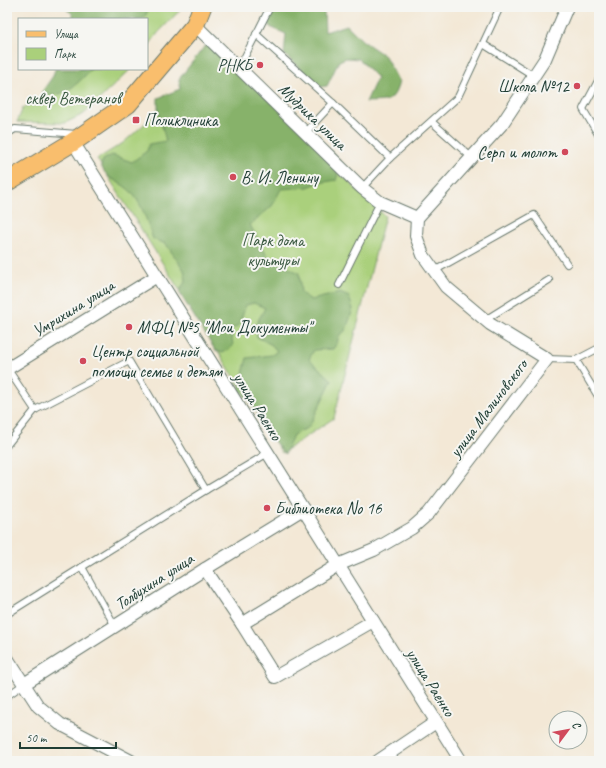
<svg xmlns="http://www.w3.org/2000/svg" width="606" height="768" font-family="Caveat,sans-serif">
	<rect width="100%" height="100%" fill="#f6f6f2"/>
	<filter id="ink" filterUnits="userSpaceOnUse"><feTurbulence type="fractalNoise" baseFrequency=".025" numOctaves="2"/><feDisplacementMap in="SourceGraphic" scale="8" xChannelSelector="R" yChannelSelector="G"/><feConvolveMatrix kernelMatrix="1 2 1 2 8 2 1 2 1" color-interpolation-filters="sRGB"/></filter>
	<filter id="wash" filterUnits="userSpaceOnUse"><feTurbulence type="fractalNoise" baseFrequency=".012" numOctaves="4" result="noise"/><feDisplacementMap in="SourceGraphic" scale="16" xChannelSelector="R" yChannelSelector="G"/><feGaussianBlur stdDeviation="0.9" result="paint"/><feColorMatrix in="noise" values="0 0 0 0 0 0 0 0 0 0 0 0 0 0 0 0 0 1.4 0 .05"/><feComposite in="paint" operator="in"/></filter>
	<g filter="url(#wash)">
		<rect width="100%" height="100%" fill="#f3e8d6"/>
		<g fill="#aad07b" stroke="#648658">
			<polygon points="86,7 183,7 158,33 147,48 147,19 85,19"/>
			<polygon points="210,51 385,216 334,418 282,453 97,159 123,143 177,95"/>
			<polygon points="80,69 131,69 84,114 65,123 17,122 23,108 80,71"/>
		</g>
		<g fill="#87b26b" stroke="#537850">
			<polygon points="67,7 150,7 145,16 142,19 74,19 72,13 67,10"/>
			<path d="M275 7H322V9H324L325 32 347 25 363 41 385 56 399 82C393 104 387 101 366 102L377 78 359 59 346 58 339 61 327 86 320 87 284 54 286 34 270 27 268 23Z"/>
			<path d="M211 44 339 159 337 180 318 183 308 187 281 189 272 206 250 225 268 257 299 273 301 293 311 300 340 293 349 297 353 309 346 330 339 336 337 343 333 349 314 350 309 359 332 380 309 427 293 435 285 454 268 434 269 427 239 389 247 358 272 355 277 351 272 345 257 337 255 326 265 308 254 303 246 305 239 325 231 330 233 346 223 353 215 350 179 292 186 280 184 270 166 244 153 239C147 222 142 201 128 189 118 180 106 180 101 165L103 160 112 155 132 162 147 151 149 144 166 141 158 111V98L180 89 179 79 204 47Z"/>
			<path d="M55 69H91C79 83 60 102 41 93L53 76Z"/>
		</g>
	</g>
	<g filter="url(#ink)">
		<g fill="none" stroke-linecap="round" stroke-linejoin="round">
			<defs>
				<g id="lane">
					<polyline points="256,34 333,103 305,133"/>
					<polyline points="483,44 534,76"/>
					<polyline points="239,68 270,7"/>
					<polyline points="599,79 583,109 599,136"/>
					<polyline points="333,103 390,158 362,188"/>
					<polyline points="432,122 471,157"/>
					<polyline points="7,134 15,129 77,134"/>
					<polyline points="390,158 458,97 500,7"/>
					<polyline points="434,271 534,215 567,264"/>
					<polyline points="339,285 380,202"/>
					<polyline points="485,320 549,280"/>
					<polyline points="547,359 576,360 599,398"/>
					<polyline points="576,360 599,348"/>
					<polyline points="7,368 35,410 129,361 206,490 82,567 115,626"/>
					<polyline points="7,445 35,410"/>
					<polyline points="206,490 268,453"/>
					<polyline points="7,614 82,567"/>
					<polyline points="7,696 24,684"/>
				</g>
				<g id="street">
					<polyline points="195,25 362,188 380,202 417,218"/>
					<polyline points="73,142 461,761"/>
					<polyline points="7,369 157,276"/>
					<polyline points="205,569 242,624 338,565 374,550 412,528 429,513 547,359 490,324 446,287 423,255 416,236 417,218 502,124 545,59 567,7"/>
					<polyline points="242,624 275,677 373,621"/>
					<polyline points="7,658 38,706 60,724 131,761"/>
					<polyline points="24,684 205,569 303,509"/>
					<polyline points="378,761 436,722"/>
				</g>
				<polyline id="primary" points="7,182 73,142 128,104 195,25 202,7"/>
			</defs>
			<use href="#lane" stroke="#69796d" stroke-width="8"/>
			<use href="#street" stroke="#69796d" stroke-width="14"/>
			<use href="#primary" stroke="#69796d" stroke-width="20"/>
			<use href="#lane" stroke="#fff" stroke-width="6"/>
			<use href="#street" stroke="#fff" stroke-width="12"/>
			<use href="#primary" stroke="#f9be6d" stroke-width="18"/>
		</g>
	</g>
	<g fill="#d1495b" stroke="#f6f6f2" stroke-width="1.5">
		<circle cx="260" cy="65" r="4"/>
		<circle cx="577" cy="86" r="4"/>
		<rect x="132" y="116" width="8" height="8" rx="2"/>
		<circle cx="565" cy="152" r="4"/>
		<circle cx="233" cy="177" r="4"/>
		<circle cx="129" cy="327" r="4"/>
		<circle cx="83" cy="361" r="4"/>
		<circle cx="267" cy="508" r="4"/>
	</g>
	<g text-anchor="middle" stroke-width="4" stroke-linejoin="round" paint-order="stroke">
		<g font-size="17" fill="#1f3d34" stroke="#f6f6f2" text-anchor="start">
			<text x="252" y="71" text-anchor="end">РНКБ</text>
			<text x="569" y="92" text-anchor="end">Школа №12</text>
			<text x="144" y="126">Поликлиника</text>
			<text x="557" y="158" text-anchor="end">Серп и молот</text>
			<text x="241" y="183">В. И. Ленину</text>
			<text x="137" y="333">МФЦ №5 "Мои Документы"</text>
			<text x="91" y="357">Центр социальной<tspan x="91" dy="20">помощи семье и детям</tspan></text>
			<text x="275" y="514">Библиотека No 16</text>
		</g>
		<g font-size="17" fill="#3b5a42" stroke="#f6f6f2">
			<text x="73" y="104">сквер Ветеранов</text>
			<text x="273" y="246">Парк дома<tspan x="273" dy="20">культуры</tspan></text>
		</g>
		<g font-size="17" fill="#1f3d34" stroke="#f6f6f2">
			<text transform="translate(313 116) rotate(44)" y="6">Мудрика улица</text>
			<text transform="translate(73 308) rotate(-32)" y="6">Умрихина улица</text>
			<text transform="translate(258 406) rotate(58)" y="6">улица Раенко</text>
			<text transform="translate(488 408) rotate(-53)" y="6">улица Малиновского</text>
			<text transform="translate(154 581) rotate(-33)" y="6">Толбухина улица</text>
			<text transform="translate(431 682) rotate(58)" y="6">улица Раенко</text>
		</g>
	</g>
	<rect width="606" height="768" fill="none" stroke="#f6f6f2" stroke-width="24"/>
	<rect x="18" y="18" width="130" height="52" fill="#f6f6f2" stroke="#a0aca6"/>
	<rect x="26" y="31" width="20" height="6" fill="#f9be6d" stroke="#a0aca6"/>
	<text x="54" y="38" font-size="12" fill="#1f3d34">Улица</text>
	<rect x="26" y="48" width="20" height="12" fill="#aad07b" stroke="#a0aca6"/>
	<text x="54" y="58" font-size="12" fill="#1f3d34">Парк</text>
	<g transform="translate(568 730) rotate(58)"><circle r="19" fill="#f6f6f2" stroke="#a0aca6"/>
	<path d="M0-3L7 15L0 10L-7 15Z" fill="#d1495b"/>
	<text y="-6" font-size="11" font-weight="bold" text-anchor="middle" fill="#1f3d34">С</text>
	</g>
	<path d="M20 742v6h96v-6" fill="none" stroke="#1f3d34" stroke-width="2"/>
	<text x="26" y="742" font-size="12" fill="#1f3d34" stroke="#f6f6f2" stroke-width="3" paint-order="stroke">50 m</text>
</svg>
